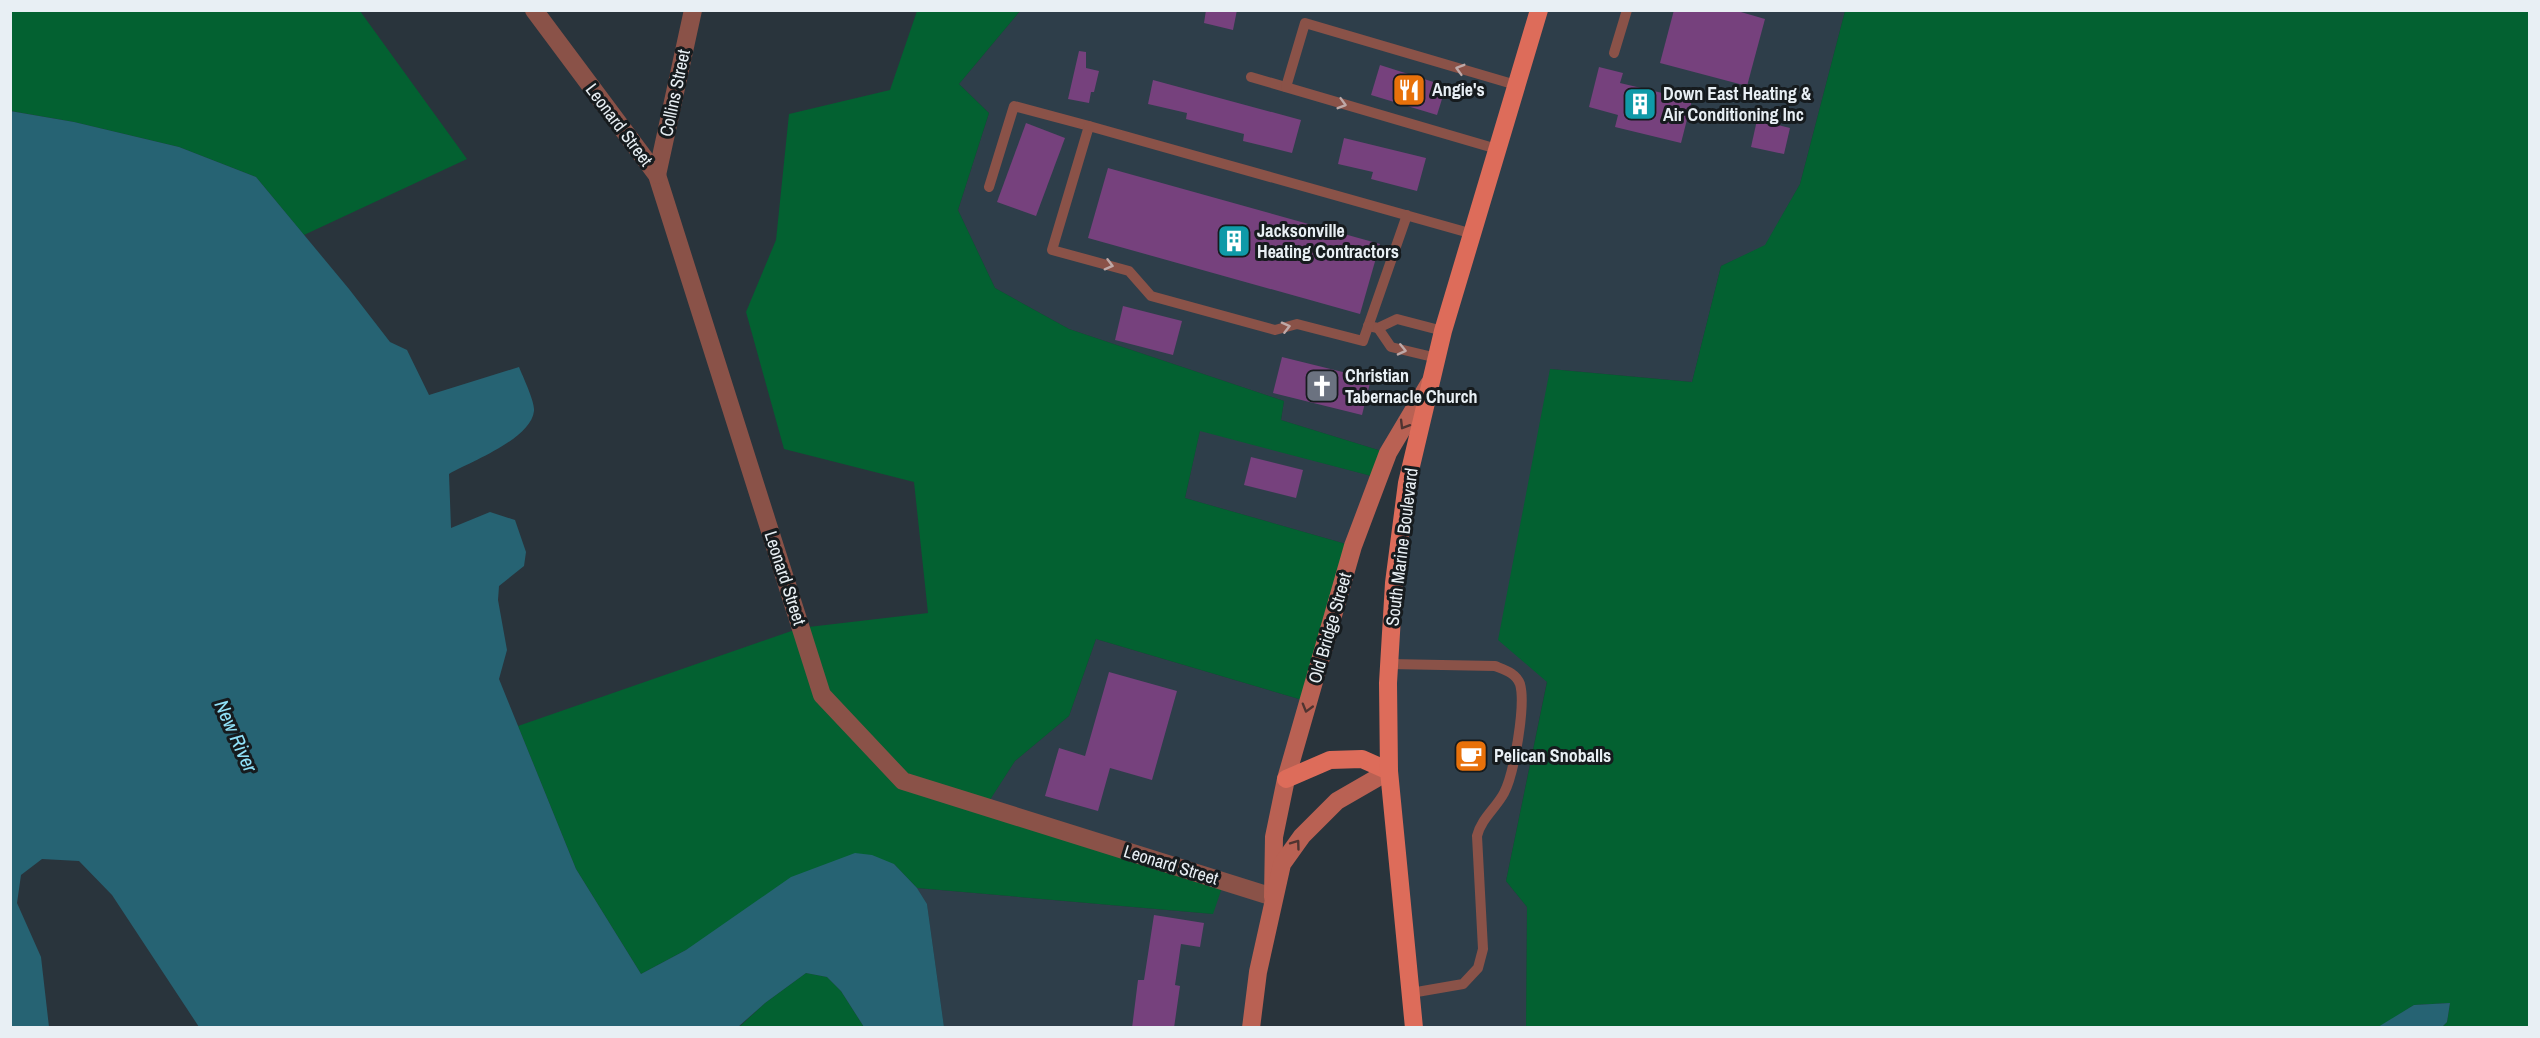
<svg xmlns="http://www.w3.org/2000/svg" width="2540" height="1038" font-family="'Archivo Narrow',sans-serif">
	<rect width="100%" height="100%" fill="#29343c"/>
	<g fill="#2e3e4a">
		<polygon points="1020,11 1845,11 1800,184 1765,246 1721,266 1692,382 1550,369 1547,681 1506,881 1527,907 1526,1027 1414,1027 1389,771 1394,583 1433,377 1388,453 1281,420 1284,401 1069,329 995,288 958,210 989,113 959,84"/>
		<polygon points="1200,430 1379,478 1353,546 1185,498"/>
		<polygon points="1096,639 1309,702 1286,779 1253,1027 944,1027 927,904 917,888 1213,914 985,807 1015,761 1069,716"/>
	</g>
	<g fill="#036131">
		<polygon points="10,11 360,11 467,159 304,235 256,177 179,147 74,122 11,111"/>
		<polygon points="917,11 1020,11 959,84 989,113 958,210 995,288 1069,329 1284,401 1281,420 1388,453 1379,478 1200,431 1185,498 1353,546 1309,702 1096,639 1069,716 1015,761 986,806 1224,882 1213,914 917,888 894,864 686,950 641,974 576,869 518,726 800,628 928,613 914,482 784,449 746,312 776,240 789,114 890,90"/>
		<polygon points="1845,11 2529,11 2529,1027 2442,1027 2447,1022 2450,1003 2414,1005 2378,1028 1526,1027 1527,907 1506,881 1547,682 1498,640 1550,369 1692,382 1721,266 1765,245 1800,184"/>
		<polygon points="806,973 827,977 841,991 864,1027 738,1028 765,1003"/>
	</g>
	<g fill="#266373">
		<path d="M10 111 74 122 179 147 256 177 349 289 390 342 407 350 429 395 519 367C523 377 535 402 534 411 531 439 472 461 449 474L451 528 490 512 515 520 526 552 524 566 499 586 498 600 507 650 499 679 576 869 641 974 686 950 791 877 855 853 872 855 894 864 917 888 927 904 944 1027H864L841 991 827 977 806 973 765 1003 738 1027H199L112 895 79 861 42 859 21 875 17 903 41 957 49 1027H11Z"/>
		<polygon points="2450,1003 2447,1022 2442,1027 2378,1027 2414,1005"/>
	</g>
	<g fill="#76417d">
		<polygon points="1206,10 1237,10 1233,30 1204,23"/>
		<polygon points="1674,10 1734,10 1765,19 1747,86 1660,63"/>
		<polygon points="1079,51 1086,52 1086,68 1099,71 1094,92 1091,92 1089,103 1068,99"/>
		<polygon points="1380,65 1446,86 1437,115 1371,95"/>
		<polygon points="1599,67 1623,73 1620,83 1692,100 1681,143 1615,127 1618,115 1589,107"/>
		<polygon points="1153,80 1301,120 1292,153 1243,141 1244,134 1186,119 1187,113 1148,104"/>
		<polygon points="1757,120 1790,128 1784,154 1751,147"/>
		<polygon points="1026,123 1065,138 1036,216 997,202"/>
		<polygon points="1344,138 1426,158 1417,191 1371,179 1373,172 1338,164"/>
		<polygon points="1108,168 1380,244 1360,314 1088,238"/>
		<polygon points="1123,306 1182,321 1173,355 1115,340"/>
		<polygon points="1282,357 1371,379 1362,415 1273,393"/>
		<polygon points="1251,457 1303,470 1296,498 1244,485"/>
		<polygon points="1109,672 1177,691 1152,780 1110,768 1098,811 1045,796 1059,748 1085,756"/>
		<polygon points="1154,915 1204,923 1200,947 1181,944 1175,985 1180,986 1174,1028 1132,1028 1138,980 1144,980"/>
	</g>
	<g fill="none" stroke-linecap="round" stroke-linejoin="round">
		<g stroke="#8a5248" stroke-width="10">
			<polyline points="1614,53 1627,10"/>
			<polyline points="1251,77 1497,149"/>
			<polyline points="1286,87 1305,23 1516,85"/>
			<polyline points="989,187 1014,106 1089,126"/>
			<polyline points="1407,215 1363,341 1297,324 1275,330 1151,296 1129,271 1052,250 1089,126 1473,234"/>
			<polyline points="1368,326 1378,328 1397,319 1443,331"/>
			<polyline points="1378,328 1391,347 1437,358"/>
			<path d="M1389 664 1495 666C1505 670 1516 673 1520 684 1526 705 1514 774 1504 793 1496 808 1481 819 1477 836L1483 949 1478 968 1463 984 1411 993"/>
		</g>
		<g stroke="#8a5248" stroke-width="18">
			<polyline points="534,10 657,175 822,695 903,781 1273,897"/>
			<polyline points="657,175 693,10"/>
		</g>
		<g stroke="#b96153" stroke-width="18">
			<polyline points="1273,897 1274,837 1286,779 1353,546 1388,453 1429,384"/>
			<polyline points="1251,1028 1258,972 1282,864 1302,836 1337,801 1389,771"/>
		</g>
		<g stroke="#dd6c5a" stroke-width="18">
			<polyline points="1286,779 1330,760 1362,759 1389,771"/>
			<polyline points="1414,1028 1389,771 1388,683 1394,583 1407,483 1443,331 1539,10"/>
		</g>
	</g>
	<defs><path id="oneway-chevron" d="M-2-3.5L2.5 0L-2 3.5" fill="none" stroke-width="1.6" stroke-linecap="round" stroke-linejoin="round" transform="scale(1.5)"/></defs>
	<g stroke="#bea8a7">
		<use href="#oneway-chevron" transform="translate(1460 69) rotate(-164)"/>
		<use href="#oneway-chevron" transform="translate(1342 104) rotate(16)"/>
		<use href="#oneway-chevron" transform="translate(1109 265) rotate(15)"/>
		<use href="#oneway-chevron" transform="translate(1286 327) rotate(-14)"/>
		<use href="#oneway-chevron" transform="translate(1402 350) rotate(13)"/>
	</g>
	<g stroke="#4f3431">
		<use href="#oneway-chevron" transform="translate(1404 425) rotate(121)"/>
		<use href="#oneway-chevron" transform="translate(1307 708) rotate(106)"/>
		<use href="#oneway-chevron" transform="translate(1296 844) rotate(-54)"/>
	</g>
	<defs>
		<symbol id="restaurant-square" viewBox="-11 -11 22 22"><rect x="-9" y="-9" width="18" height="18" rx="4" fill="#e8710a" stroke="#161b1e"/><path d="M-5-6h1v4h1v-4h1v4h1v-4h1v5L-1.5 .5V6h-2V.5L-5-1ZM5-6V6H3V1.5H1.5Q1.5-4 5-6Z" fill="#fff"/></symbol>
		<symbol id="building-square" viewBox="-11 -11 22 22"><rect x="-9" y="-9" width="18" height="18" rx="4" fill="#0f9aa8" stroke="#161b1e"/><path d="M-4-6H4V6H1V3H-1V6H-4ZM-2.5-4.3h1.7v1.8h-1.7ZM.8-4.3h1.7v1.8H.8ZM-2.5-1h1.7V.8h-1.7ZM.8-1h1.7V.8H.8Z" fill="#fff"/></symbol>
		<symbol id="church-square" viewBox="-11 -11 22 22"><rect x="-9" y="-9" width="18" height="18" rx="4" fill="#6b7280" stroke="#161b1e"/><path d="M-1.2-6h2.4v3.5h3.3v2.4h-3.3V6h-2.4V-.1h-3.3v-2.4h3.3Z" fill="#fff"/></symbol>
		<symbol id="cafe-square" viewBox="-11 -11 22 22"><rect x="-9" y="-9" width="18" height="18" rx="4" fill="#e8710a" stroke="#161b1e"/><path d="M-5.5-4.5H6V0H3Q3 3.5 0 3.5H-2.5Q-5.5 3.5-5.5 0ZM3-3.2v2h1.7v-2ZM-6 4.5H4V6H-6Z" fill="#fff"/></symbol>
	</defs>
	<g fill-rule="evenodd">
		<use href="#restaurant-square" x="1390" y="71" width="38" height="38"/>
		<use href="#building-square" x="1621" y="85" width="38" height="38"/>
		<use href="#building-square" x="1215" y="222" width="38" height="38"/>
		<use href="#church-square" x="1303" y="367" width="38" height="38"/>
		<use href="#cafe-square" x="1452" y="737" width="38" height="38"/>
	</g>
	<g text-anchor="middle" stroke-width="6" stroke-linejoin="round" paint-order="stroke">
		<g font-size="18" font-weight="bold" fill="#e8eff4" stroke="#161b1e" text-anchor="start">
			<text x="1432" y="96">Angie's</text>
			<text x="1663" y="100">Down East Heating &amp;<tspan x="1663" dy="21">Air Conditioning Inc</tspan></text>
			<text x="1257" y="237">Jacksonville<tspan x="1257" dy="21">Heating Contractors</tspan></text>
			<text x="1345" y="382">Christian<tspan x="1345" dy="21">Tabernacle Church</tspan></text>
			<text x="1494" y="762">Pelican Snoballs</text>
		</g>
		<g font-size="18" fill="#e8eff4" stroke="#161b1e">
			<text transform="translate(675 93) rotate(-78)" y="6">Collins Street</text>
			<text transform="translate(619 125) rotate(53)" y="6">Leonard Street</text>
			<text transform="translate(1402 547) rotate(-83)" y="6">South Marine Boulevard</text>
			<text transform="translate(785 578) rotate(72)" y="6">Leonard Street</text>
			<text transform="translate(1330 628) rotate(-74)" y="6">Old Bridge Street</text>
			<text transform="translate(1171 865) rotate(17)" y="6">Leonard Street</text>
		</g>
		<g font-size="20" font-style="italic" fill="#91e2f9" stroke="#161b1e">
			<text transform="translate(236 736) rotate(66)" y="7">New River</text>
		</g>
	</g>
	<rect width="2540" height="1038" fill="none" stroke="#e8eff4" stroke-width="24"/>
</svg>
